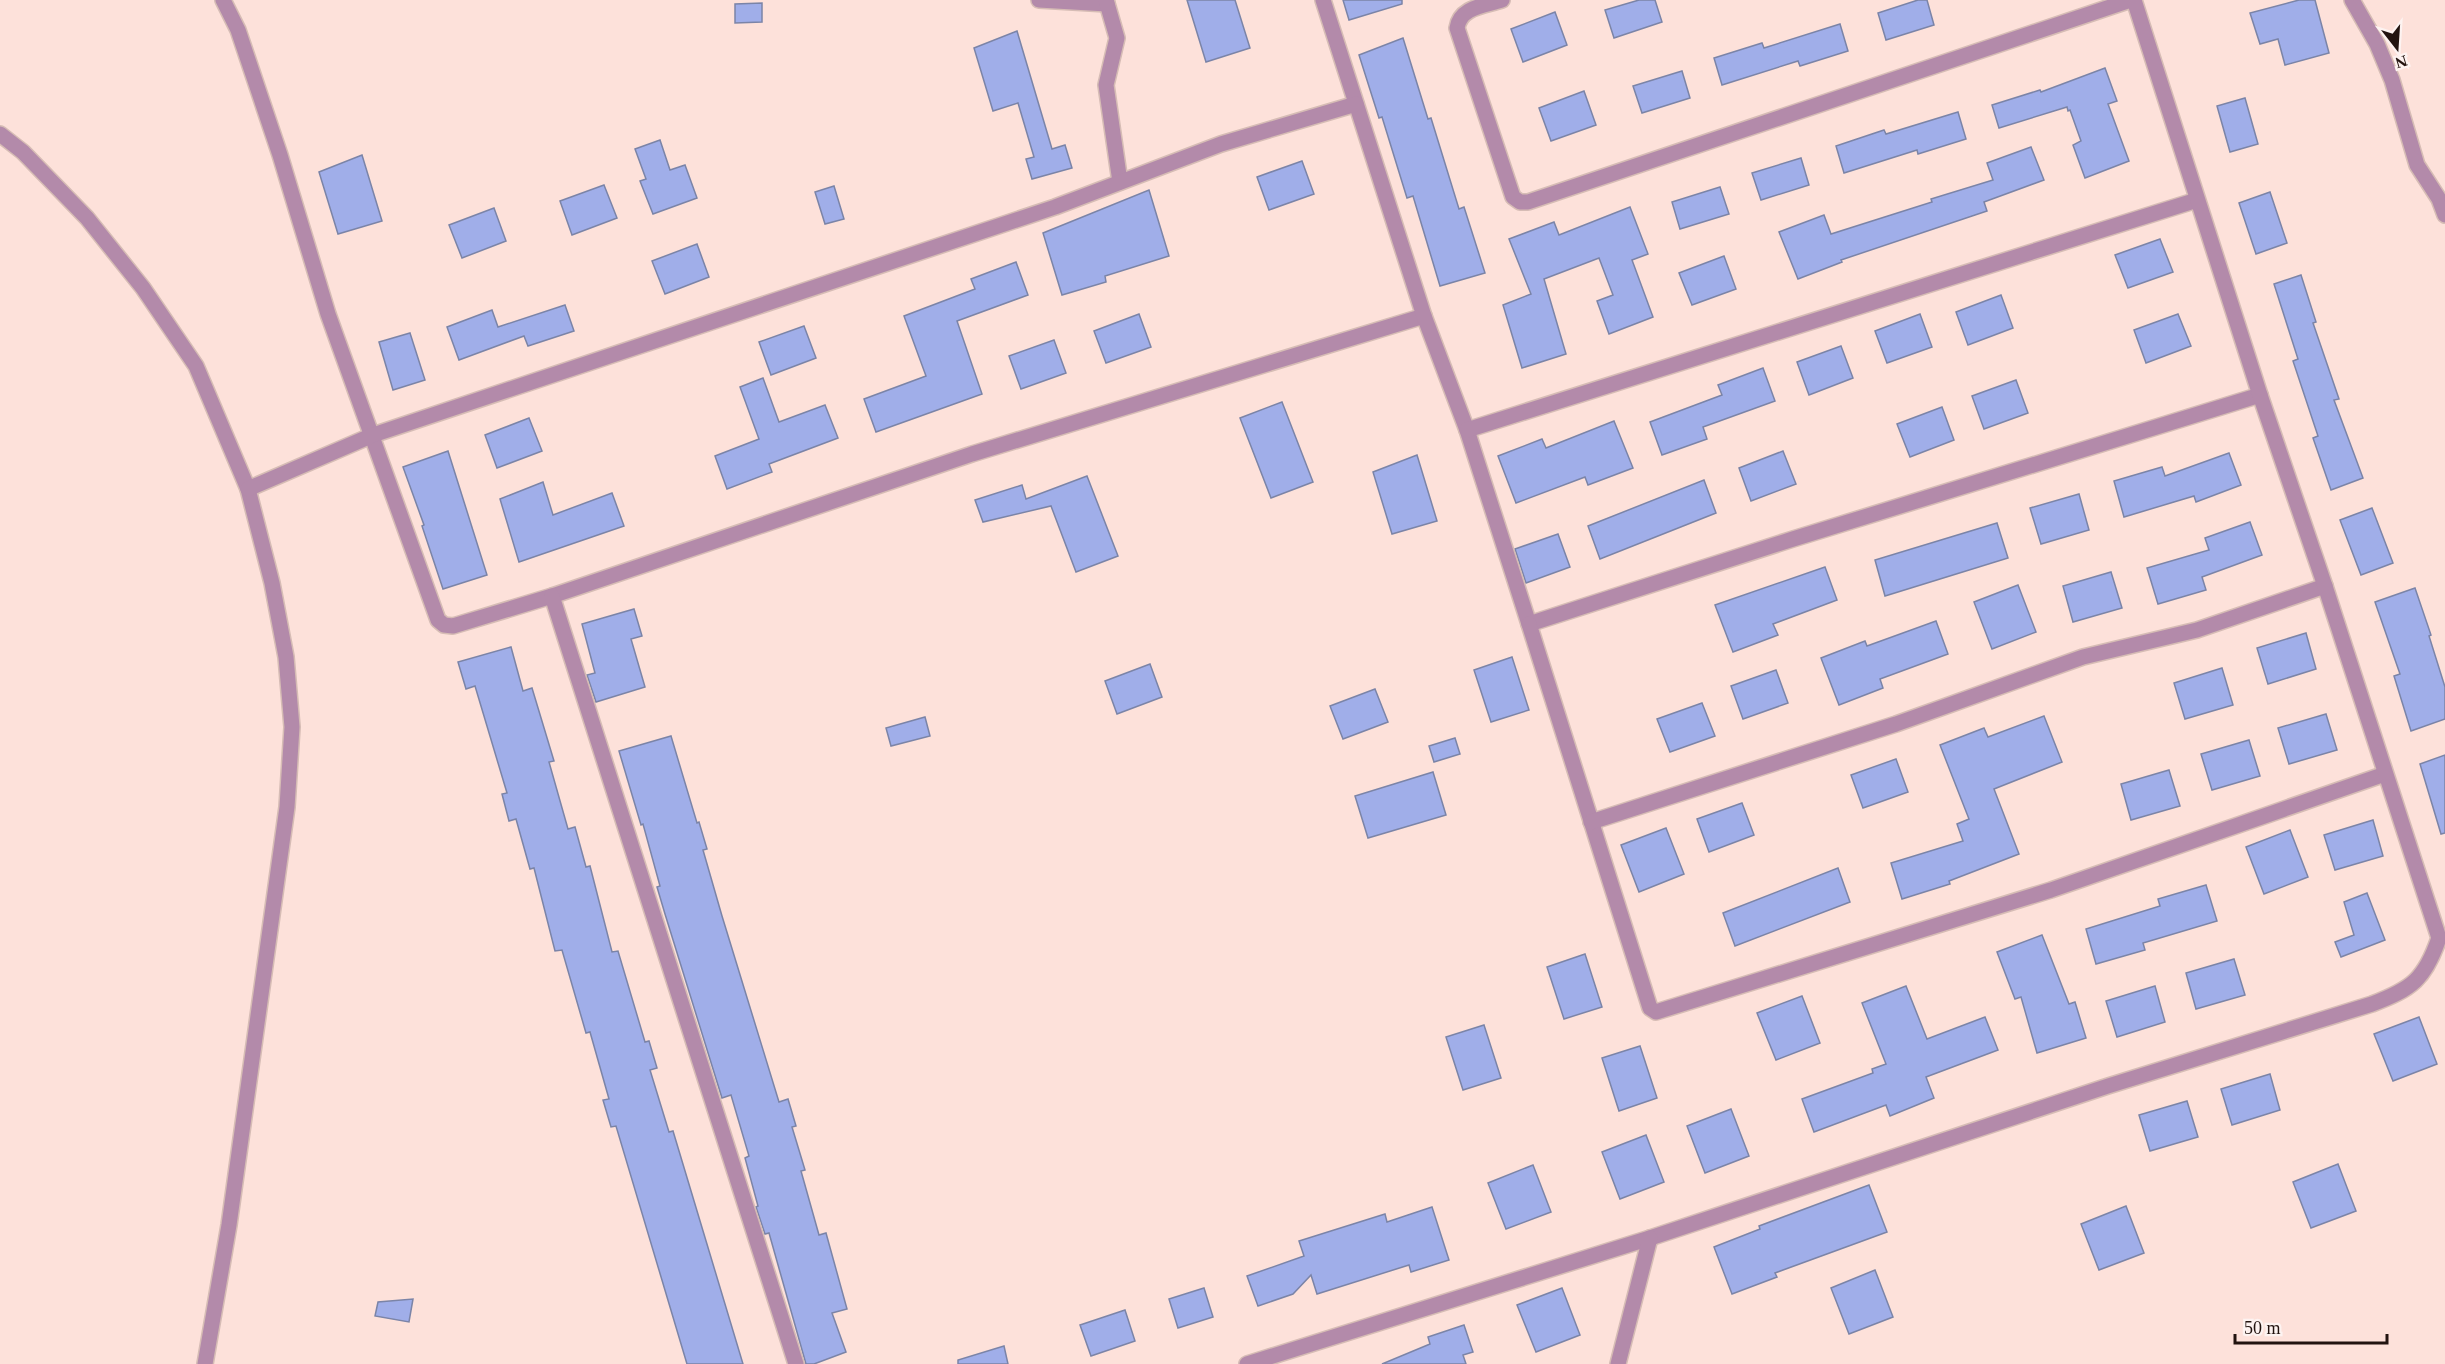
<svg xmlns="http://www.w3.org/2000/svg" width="2445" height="1364" font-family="'Times New Roman',serif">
	<rect width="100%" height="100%" fill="#fde1da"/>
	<g fill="#a0aee9" stroke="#7b84a7" stroke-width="1.5">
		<polygon points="1187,0 1235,0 1250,48 1206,62"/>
		<polygon points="1343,0 1402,0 1402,4 1349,20"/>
		<polygon points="1639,0 1655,0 1662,22 1614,38 1605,10"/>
		<polygon points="1918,0 1927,0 1934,25 1886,40 1878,13"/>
		<polygon points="2299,0 2315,0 2329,53 2285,65 2278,39 2260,44 2250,13"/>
		<polygon points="762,3 762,22 735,23 735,4"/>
		<polygon points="1555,12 1567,45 1523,62 1511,29"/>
		<polygon points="1840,24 1848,51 1800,66 1798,61 1722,85 1714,58 1762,43 1764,48"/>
		<polygon points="1017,31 1052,149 1065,145 1072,168 1032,179 1026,159 1034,157 1018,103 993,111 974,48"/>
		<polygon points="1403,38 1428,119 1431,118 1459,209 1464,207 1485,273 1440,286 1413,196 1407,198 1382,117 1379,118 1359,55"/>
		<polygon points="2105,68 2117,101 2108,104 2129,161 2085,178 2073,145 2081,141 2070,110 2068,111 2067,107 1999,128 1992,105 2040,90 2041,92"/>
		<polygon points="1682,71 1690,98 1642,113 1633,86"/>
		<polygon points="1584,91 1596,125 1551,141 1539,108"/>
		<polygon points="2245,98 2258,144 2230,152 2217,106"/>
		<polygon points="1958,112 1966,139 1918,154 1917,150 1844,173 1836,146 1884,130 1886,134"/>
		<polygon points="660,140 670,170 685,165 697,198 653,214 640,181 646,179 635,149"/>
		<polygon points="2031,147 2044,180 1984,202 1987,211 1841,260 1842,262 1798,279 1779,232 1824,215 1831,234 1932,202 1931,199 1993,180 1987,163"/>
		<polygon points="362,155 382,221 338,234 319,172"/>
		<polygon points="1801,158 1809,185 1761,200 1752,173"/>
		<polygon points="1302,161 1314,194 1269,210 1257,177"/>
		<polygon points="604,185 617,218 572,235 560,201"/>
		<polygon points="834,186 844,219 825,224 815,192"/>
		<polygon points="1720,187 1729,214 1680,229 1672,202"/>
		<polygon points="1149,190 1169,256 1105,276 1106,282 1062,295 1043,233"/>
		<polygon points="2270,192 2287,243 2256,254 2239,203"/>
		<polygon points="1630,207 1648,254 1632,260 1653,317 1609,334 1597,301 1613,295 1599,258 1544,279 1566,354 1522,368 1503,305 1531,294 1509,239 1554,222 1559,235"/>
		<polygon points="494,208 506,241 462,258 449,225"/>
		<polygon points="2160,239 2173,272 2128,288 2115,255"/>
		<polygon points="697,244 709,277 665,294 652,261"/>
		<polygon points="1724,256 1736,289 1692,305 1679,273"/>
		<polygon points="1016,262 1028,295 957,321 982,394 876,432 864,399 926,376 904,316 975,289 971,279"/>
		<polygon points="2301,275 2316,322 2313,323 2339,399 2334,400 2363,478 2331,490 2313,438 2318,436 2293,361 2298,359 2274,284"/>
		<polygon points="2001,295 2013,328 1968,345 1956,312"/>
		<polygon points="565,305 574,331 528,346 524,336 459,360 447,327 492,310 498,327"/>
		<polygon points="1139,314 1151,347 1106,363 1094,331"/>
		<polygon points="1920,314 1932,347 1887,363 1875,331"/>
		<polygon points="2178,314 2191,346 2146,363 2134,330"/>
		<polygon points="804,326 816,358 771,375 759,342"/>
		<polygon points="410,333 425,380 393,390 379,342"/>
		<polygon points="1054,340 1066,373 1021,389 1009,356"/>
		<polygon points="1841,346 1853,378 1809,395 1797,362"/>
		<polygon points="1763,368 1775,401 1703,427 1707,439 1662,455 1650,422 1722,395 1718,385"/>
		<polygon points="763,378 779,422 825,405 838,438 769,464 772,472 727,489 715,456 759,439 740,387"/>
		<polygon points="2016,380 2028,413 1984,429 1972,396"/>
		<polygon points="1282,402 1313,482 1271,498 1240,418"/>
		<polygon points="1942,407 1954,440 1910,457 1897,424"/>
		<polygon points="529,418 542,451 497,468 485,435"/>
		<polygon points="1614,421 1633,468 1588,485 1585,477 1516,503 1498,456 1542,439 1546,448"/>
		<polygon points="448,451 487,575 443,589 422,526 424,525 403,467"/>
		<polygon points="1783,451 1796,484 1751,501 1739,468"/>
		<polygon points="2229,453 2241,485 2196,502 2194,496 2124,517 2114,481 2162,467 2165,476"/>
		<polygon points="1417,455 1437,521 1392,534 1373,472"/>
		<polygon points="1087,476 1118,556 1076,572 1051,506 983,522 975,500 1022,485 1026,499"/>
		<polygon points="1704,480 1716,513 1600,559 1588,526"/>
		<polygon points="543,482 553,515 612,493 624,526 519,562 500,499"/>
		<polygon points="2079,494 2089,530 2041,544 2030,508"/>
		<polygon points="2372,508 2393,563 2361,575 2340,520"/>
		<polygon points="2250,522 2262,555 2202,577 2206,590 2158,604 2147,568 2209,550 2205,538"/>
		<polygon points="1997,523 2008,558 1885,596 1875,560"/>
		<polygon points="1558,534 1570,567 1526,583 1515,549"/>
		<polygon points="1825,567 1837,600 1773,624 1778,635 1733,652 1715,605"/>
		<polygon points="2111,572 2122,608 2073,622 2063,586"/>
		<polygon points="2018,585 2036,632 1992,649 1974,602"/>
		<polygon points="2415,588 2431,635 2429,636 2445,687 2445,719 2411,731 2394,676 2400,674 2375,602"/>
		<polygon points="634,609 642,636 631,639 645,687 596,702 587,675 595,673 582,624"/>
		<polygon points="1936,621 1948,654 1880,679 1883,688 1839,705 1821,658 1865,641 1867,646"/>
		<polygon points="2306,633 2316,669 2268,684 2257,648"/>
		<polygon points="511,647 523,691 532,688 554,761 549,762 568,829 575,827 586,867 590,866 612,952 618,951 645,1042 649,1041 657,1068 650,1070 669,1132 673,1131 743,1364 687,1364 616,1126 611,1127 603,1100 609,1099 590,1032 586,1033 562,950 555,951 534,868 530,869 516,819 509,821 502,794 507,793 475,686 466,689 458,662"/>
		<polygon points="1512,657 1529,710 1491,722 1474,670"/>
		<polygon points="1150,664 1162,697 1117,714 1105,681"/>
		<polygon points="2222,668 2233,705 2185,719 2174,683"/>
		<polygon points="1776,670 1788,703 1743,719 1731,686"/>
		<polygon points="1375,689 1388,722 1343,739 1330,706"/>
		<polygon points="1702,703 1715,736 1670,752 1657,719"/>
		<polygon points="2326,714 2337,750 2289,764 2278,728"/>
		<polygon points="2044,716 2062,762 1994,789 2019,854 1949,881 1950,884 1902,899 1891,863 1963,841 1957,824 1969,819 1940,745 1984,728 1988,737"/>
		<polygon points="925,717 930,736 891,746 886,728"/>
		<polygon points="671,736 697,823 699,822 707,849 703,850 722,916 779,1102 788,1099 796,1126 792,1127 805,1170 801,1171 819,1235 826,1233 847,1309 832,1313 846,1352 814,1364 806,1364 769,1233 765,1234 756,1207 758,1206 745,1158 749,1156 731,1095 722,1098 665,914 657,887 660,886 643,824 641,825 619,751"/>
		<polygon points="1455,738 1460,754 1434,762 1429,746"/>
		<polygon points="2249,740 2260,776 2212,790 2201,754"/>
		<polygon points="2445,755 2445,833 2441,834 2420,764"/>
		<polygon points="1896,759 1908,792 1863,808 1851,775"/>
		<polygon points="2169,770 2180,806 2131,820 2121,784"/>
		<polygon points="1433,772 1446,815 1368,838 1355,796"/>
		<polygon points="1742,803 1754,835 1709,852 1697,819"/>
		<polygon points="2373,820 2383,856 2335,870 2324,835"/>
		<polygon points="1666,828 1684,874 1639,892 1621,845"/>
		<polygon points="2290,830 2308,877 2264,894 2246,847"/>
		<polygon points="1838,868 1850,902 1735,946 1723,913"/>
		<polygon points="2206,885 2217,921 2143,943 2145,950 2096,964 2086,929 2160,906 2158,899"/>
		<polygon points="2367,893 2385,940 2341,957 2335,942 2354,935 2344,902"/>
		<polygon points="2042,935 2069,1004 2075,1002 2086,1038 2037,1053 2021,997 2015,999 1997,952"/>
		<polygon points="1585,954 1602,1007 1564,1019 1547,967"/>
		<polygon points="2234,959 2245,995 2196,1009 2186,973"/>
		<polygon points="1906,986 1927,1039 1985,1017 1998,1050 1926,1077 1934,1098 1890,1116 1886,1105 1814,1132 1802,1099 1873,1073 1872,1069 1886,1064 1862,1003"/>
		<polygon points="2155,986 2165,1022 2117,1037 2106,1001"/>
		<polygon points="1802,996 1820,1043 1776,1060 1757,1013"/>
		<polygon points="2419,1017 2437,1064 2393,1081 2374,1034"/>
		<polygon points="1484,1025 1501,1078 1463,1090 1446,1037"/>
		<polygon points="1640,1046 1657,1098 1619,1111 1602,1058"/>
		<polygon points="2270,1074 2280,1110 2232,1125 2221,1089"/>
		<polygon points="2187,1101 2198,1137 2150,1151 2139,1115"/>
		<polygon points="1731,1109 1749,1156 1705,1173 1687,1126"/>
		<polygon points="1646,1135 1664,1182 1620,1199 1602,1152"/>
		<polygon points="2338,1164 2356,1211 2311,1228 2293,1182"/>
		<polygon points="1533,1165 1551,1212 1506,1229 1488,1183"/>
		<polygon points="1869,1185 1887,1232 1775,1273 1777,1277 1732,1294 1714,1247 1760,1229 1759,1226"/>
		<polygon points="2126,1206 2144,1253 2099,1270 2081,1224"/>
		<polygon points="1432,1207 1449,1260 1411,1272 1409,1265 1317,1294 1311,1275 1293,1294 1258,1306 1247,1276 1304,1256 1299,1241 1385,1214 1387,1222"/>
		<polygon points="1875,1270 1893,1317 1849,1334 1831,1288"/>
		<polygon points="1204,1288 1213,1317 1178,1328 1169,1299"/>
		<polygon points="1562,1288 1580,1335 1536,1352 1517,1305"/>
		<polygon points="413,1299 409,1322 375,1316 378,1302"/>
		<polygon points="1125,1310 1135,1341 1091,1356 1080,1325"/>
		<polygon points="1464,1325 1473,1352 1463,1355 1466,1364 1382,1364 1430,1344 1428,1337"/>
		<polygon points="1004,1346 1008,1364 958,1364 958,1360"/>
	</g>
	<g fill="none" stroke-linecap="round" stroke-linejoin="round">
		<defs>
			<g id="minor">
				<polyline points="223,0 238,30 280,155 328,314 438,620 444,625 453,626 552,596 972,454 1424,316"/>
				<polyline points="1039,0 1107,4"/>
				<polyline points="1106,0 1117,38 1106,85 1120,182"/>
				<polyline points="1323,0 1424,316 1467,430 1529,624 1793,539 2260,395"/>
				<path d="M1502 0C1484 6 1460 7 1457 28L1513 197 1520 202H1528L2131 0"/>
				<polyline points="2352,0 2377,44 2392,80 2417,165 2439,199 2445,215"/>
				<polyline points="0,134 23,152 87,218 143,288 196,366 248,489 272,583 286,657 292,727 287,807 229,1225 205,1364"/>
				<polyline points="1467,430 2197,200"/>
				<polyline points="248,489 373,435 1055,207 1221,144 1356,104"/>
				<polyline points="552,596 796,1364"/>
				<polyline points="1529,624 1650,1008 1656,1012 2051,890 2385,774"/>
				<polyline points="1591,822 1896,724 2083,657 2197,630 2325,586"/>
				<path d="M1247 1364 1650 1238 2108 1086 2372 1004C2412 989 2425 979 2439 938L2325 586 2260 395 2134 0"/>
				<polyline points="1618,1364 1650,1238"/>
			</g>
		</defs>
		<use href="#minor" stroke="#d6bcb5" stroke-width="18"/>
		<use href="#minor" stroke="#b38aaa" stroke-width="15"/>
	</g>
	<g transform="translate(2397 48) rotate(163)" stroke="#fdf3f1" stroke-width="4.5" paint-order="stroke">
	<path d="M0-4.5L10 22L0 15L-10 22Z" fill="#22130f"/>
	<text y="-9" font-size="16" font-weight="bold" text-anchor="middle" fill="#22130f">N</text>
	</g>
	<path d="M2235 1334v9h152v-9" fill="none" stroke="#22130f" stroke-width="3"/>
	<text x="2244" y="1334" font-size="18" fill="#22130f" stroke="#fdf3f1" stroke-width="4.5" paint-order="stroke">50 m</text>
</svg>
